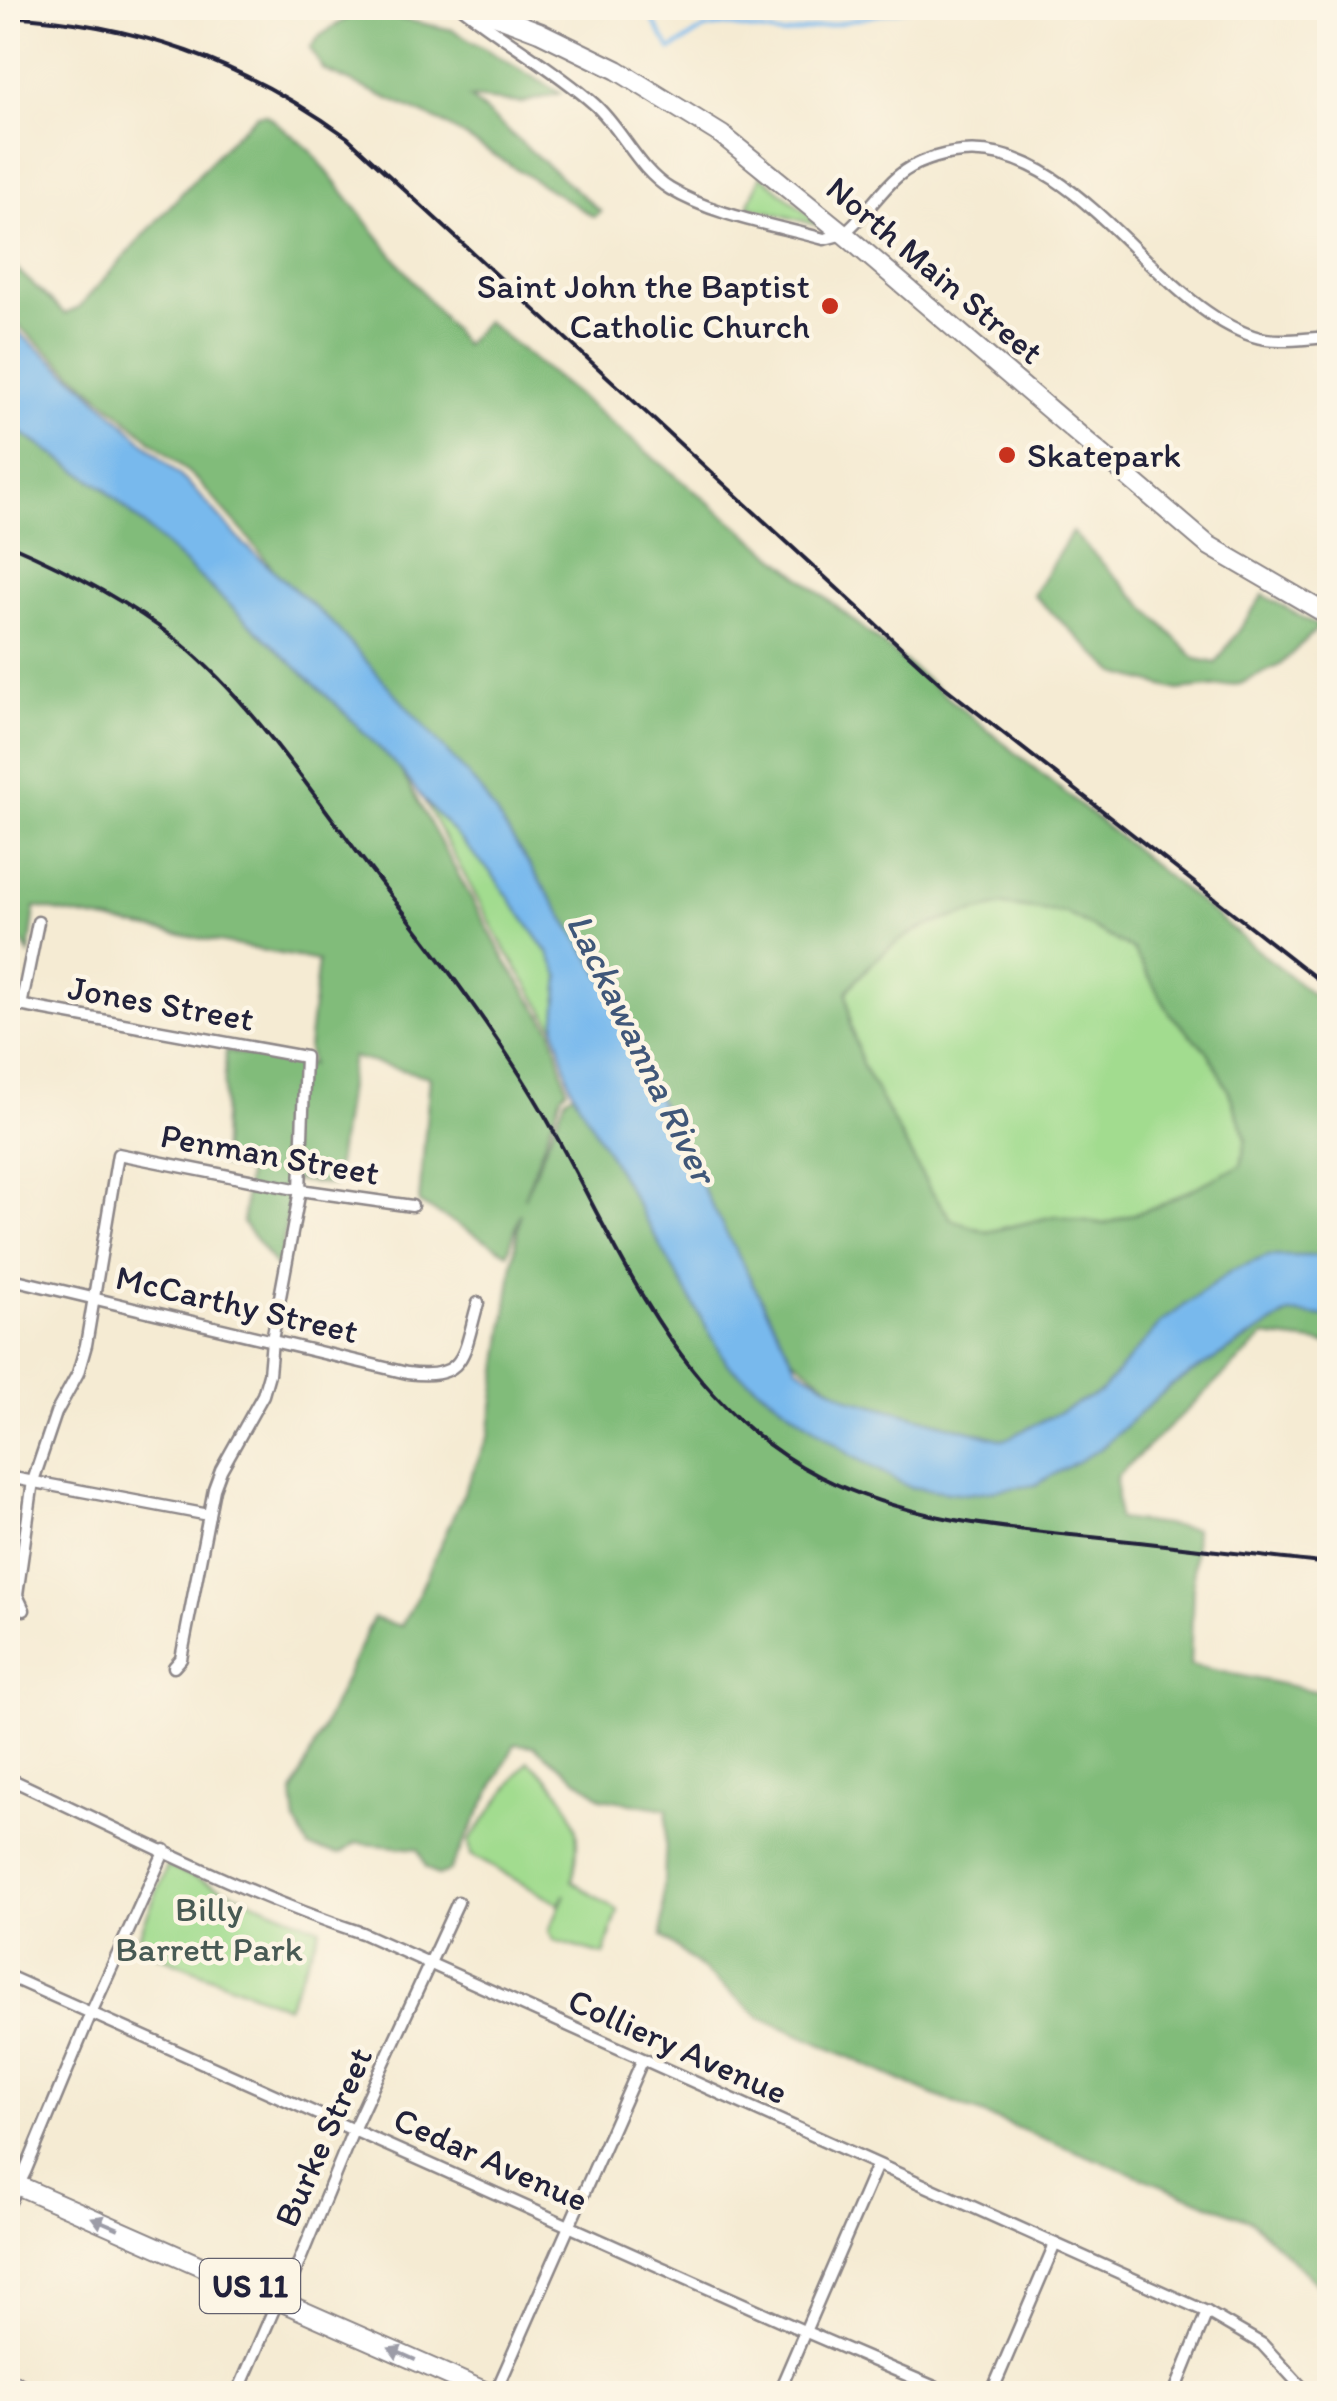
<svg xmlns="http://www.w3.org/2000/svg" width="1337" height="2401" font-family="Itim,sans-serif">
	<rect width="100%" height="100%" fill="#fcf5e5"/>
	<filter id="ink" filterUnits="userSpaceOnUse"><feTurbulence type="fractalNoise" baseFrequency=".01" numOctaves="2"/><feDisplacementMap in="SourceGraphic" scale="20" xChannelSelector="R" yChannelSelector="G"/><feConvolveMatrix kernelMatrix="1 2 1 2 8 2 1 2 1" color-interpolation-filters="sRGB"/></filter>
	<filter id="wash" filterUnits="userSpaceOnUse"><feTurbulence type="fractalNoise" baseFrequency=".0048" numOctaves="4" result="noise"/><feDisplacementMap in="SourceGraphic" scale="40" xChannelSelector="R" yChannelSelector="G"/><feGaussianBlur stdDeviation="2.25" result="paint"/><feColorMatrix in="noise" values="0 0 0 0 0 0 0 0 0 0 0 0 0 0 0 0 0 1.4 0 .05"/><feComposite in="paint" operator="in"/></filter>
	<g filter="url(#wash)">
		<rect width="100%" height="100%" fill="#f5ebd3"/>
		<g fill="#a2dc8f" stroke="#627f65" stroke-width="2.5">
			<polygon points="761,175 821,226 748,206"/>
			<polygon points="423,799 493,875 549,954 560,977 555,1028 504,948"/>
			<path d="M1003 905 1066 913 1134 950 1171 1015 1208 1052 1229 1092 1246 1138 1242 1165 1158 1206 1105 1224 1055 1216 987 1232 952 1220 929 1188 862 1064 851 1027 847 992C894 930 931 922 1003 905Z"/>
			<path d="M528 1761C571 1794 586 1827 572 1881L618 1911 604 1955 554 1941 549 1931 565 1894 559 1904 471 1855 469 1841Z"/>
			<polygon points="167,1866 320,1928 287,2007 135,1946"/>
		</g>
		<g fill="#81bc7a" stroke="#526f5a" stroke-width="2.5" fill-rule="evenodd">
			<polygon points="359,10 453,30 560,93 522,103 470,98 601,212 594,217 441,122 324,70 310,48 320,36"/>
			<path d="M266 114 310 150 464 345 486 321 1329 1008V1256L1232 1293 1100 1404 1002 1449 855 1405 792 1357 644 1096 390 715 246 535 198 481 8 317V261L65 314 77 309 232 138 257 115ZM1003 905 1066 913 1133 950 1171 1015 1208 1052 1229 1092 1246 1138 1241 1165 1158 1206 1105 1224 1055 1216 987 1232 952 1220 929 1188 862 1064 851 1027 847 992C894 930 931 922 1003 905Z"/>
			<polygon points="8,428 17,430 104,488 349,715 400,769 508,965 552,1030 567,1089 562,1094 524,1198 566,1097 576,1091 728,1365 851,1455 910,1487 1100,1449 1170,1386 1290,1313 1329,1317 1329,1344 1265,1336 1116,1477 1118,1519 1195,1529 1190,1665 1329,1694 1329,2295 1252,2221 929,2093 760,2017 662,1936 667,1809 602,1798 534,1746 515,1744 450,1870 438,1876 426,1867 418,1849 356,1843 340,1854 309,1848 296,1823 293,1793 373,1618 401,1626 420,1591 489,1435 520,1213 508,1253 419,1203 430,1077 352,1057 334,1185 293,1180 279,1270 243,1223 247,1172 221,1165 226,1051 311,1065 308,1049 318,961 35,907 29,954 8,917"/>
			<polygon points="1072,532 1196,659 1216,663 1263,595 1319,627 1280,665 1240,684 1178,690 1116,673 1033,595"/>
		</g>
		<polygon fill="#78b9ed" stroke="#4d6e94" stroke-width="2.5" points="8,324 84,386 194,489 244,544 332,623 479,788 610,988 669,1124 797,1367 851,1399 1004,1440 1100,1392 1162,1322 1232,1270 1268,1256 1329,1256 1329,1317 1289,1313 1170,1386 1100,1449 1035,1485 966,1494 909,1487 851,1455 728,1365 571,1088 555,1028 560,977 549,954 493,875 423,799 400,769 338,706 104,488 17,430 8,428"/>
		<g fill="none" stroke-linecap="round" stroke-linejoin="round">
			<polyline stroke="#78b9ed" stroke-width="4" points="645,8 671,50 704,29 725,25 783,35 910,8"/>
		</g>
	</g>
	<g filter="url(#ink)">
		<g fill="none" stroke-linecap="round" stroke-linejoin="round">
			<defs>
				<g id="minor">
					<path d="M463 8C505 41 553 68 593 103 622 128 637 169 670 189 715 216 774 225 824 239 831 237 840 236 845 232 865 216 879 192 898 176 914 162 941 154 962 152 1078 142 1151 302 1253 336 1277 344 1305 338 1330 337"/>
					<polyline points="8,1003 305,1057 300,1190 272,1340 269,1374 263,1395 221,1470 214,1489 181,1659 174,1667"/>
					<polyline points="21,1006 38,922"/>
					<path d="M8 1278 407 1373C468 1381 463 1353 478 1303"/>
					<polyline points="8,1477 209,1515"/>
					<polyline points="24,1610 17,1595 33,1481 56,1413 78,1373 86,1345 118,1154 300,1190 412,1206"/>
					<path d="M8 1778C125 1832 240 1893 362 1933L1207 2312 1262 2344 1308 2394"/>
					<polyline points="8,1976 804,2331 951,2394"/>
					<polyline points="8,2206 25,2172 91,2013 165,1850"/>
					<polyline points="237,2394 274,2309 288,2289 354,2128 458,1902"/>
					<polyline points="495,2394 642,2061"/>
					<polyline points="778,2394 877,2165"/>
					<polyline points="991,2394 1055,2244"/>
					<polyline points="1174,2394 1207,2312"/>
				</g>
				<g id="primary">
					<polyline points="476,8 539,32 617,70 722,135 844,234 1208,545 1330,616"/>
					<polyline points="8,2181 491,2394"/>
					<polyline points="8,2382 33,2394"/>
				</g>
			</defs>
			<use href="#minor" stroke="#8c8687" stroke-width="15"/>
			<use href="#primary" stroke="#8c8687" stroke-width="22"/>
			<use href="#minor" stroke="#fff" stroke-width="10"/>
			<use href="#primary" stroke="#fff" stroke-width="18"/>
			<g stroke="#22223b" stroke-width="4">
				<path d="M8 16C134 23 244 62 347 137L942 685 1330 989"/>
				<path d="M8 544C68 570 126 600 178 641 249 699 302 779 357 852 423 937 490 1021 544 1114 620 1248 675 1404 821 1477 902 1518 991 1527 1081 1536 1164 1544 1246 1555 1330 1564"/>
			</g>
		</g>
		<defs><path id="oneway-solid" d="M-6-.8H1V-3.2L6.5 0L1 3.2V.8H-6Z" transform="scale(2.5)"/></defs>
		<g fill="#9c9ca7">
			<use href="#oneway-solid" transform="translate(105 2223) rotate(-157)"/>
			<use href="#oneway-solid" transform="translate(402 2354) rotate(-156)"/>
		</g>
	</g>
	<g fill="#c8321e" stroke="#fcf5e5" stroke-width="4">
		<circle cx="830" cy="306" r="10"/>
		<circle cx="1007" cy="455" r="10"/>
	</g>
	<g text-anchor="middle" stroke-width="9" stroke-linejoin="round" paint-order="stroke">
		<rect fill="#fcf5e5" stroke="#63616e" stroke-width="2.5" x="200" y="2259" width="100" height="54" rx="8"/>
		<g font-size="32" font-weight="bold" fill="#22223b">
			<text x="250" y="2297">US 11</text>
		</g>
		<g font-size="35" fill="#22223b" stroke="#fcf5e5">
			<text transform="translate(935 270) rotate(40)" y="12">North Main Street</text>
			<text transform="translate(161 1003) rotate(10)" y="12">Jones Street</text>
			<text transform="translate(270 1154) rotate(10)" y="12">Penman Street</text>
			<text transform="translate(237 1304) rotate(13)" y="12">McCarthy Street</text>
			<text transform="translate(678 2046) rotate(24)" y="12">Colliery Avenue</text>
			<text transform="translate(323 2137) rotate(-66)" y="12">Burke Street</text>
			<text transform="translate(491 2159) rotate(24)" y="12">Cedar Avenue</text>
		</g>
		<g font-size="35" fill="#22223b" stroke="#fcf5e5" text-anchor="end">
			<text x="810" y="298">Saint John the Baptist<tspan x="810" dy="40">Catholic Church</tspan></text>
			<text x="1027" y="467" text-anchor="start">Skatepark</text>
		</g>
		<g font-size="35" fill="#485a54" stroke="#fcf5e5">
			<text x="209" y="1921">Billy<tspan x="209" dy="40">Barrett Park</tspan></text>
		</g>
		<g font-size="38" font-style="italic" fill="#405779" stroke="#fcf5e5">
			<text transform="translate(642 1048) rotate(64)" y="13">Lackawanna River</text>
		</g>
	</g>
	<rect width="1337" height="2401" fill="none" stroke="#fcf5e5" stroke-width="40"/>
</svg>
